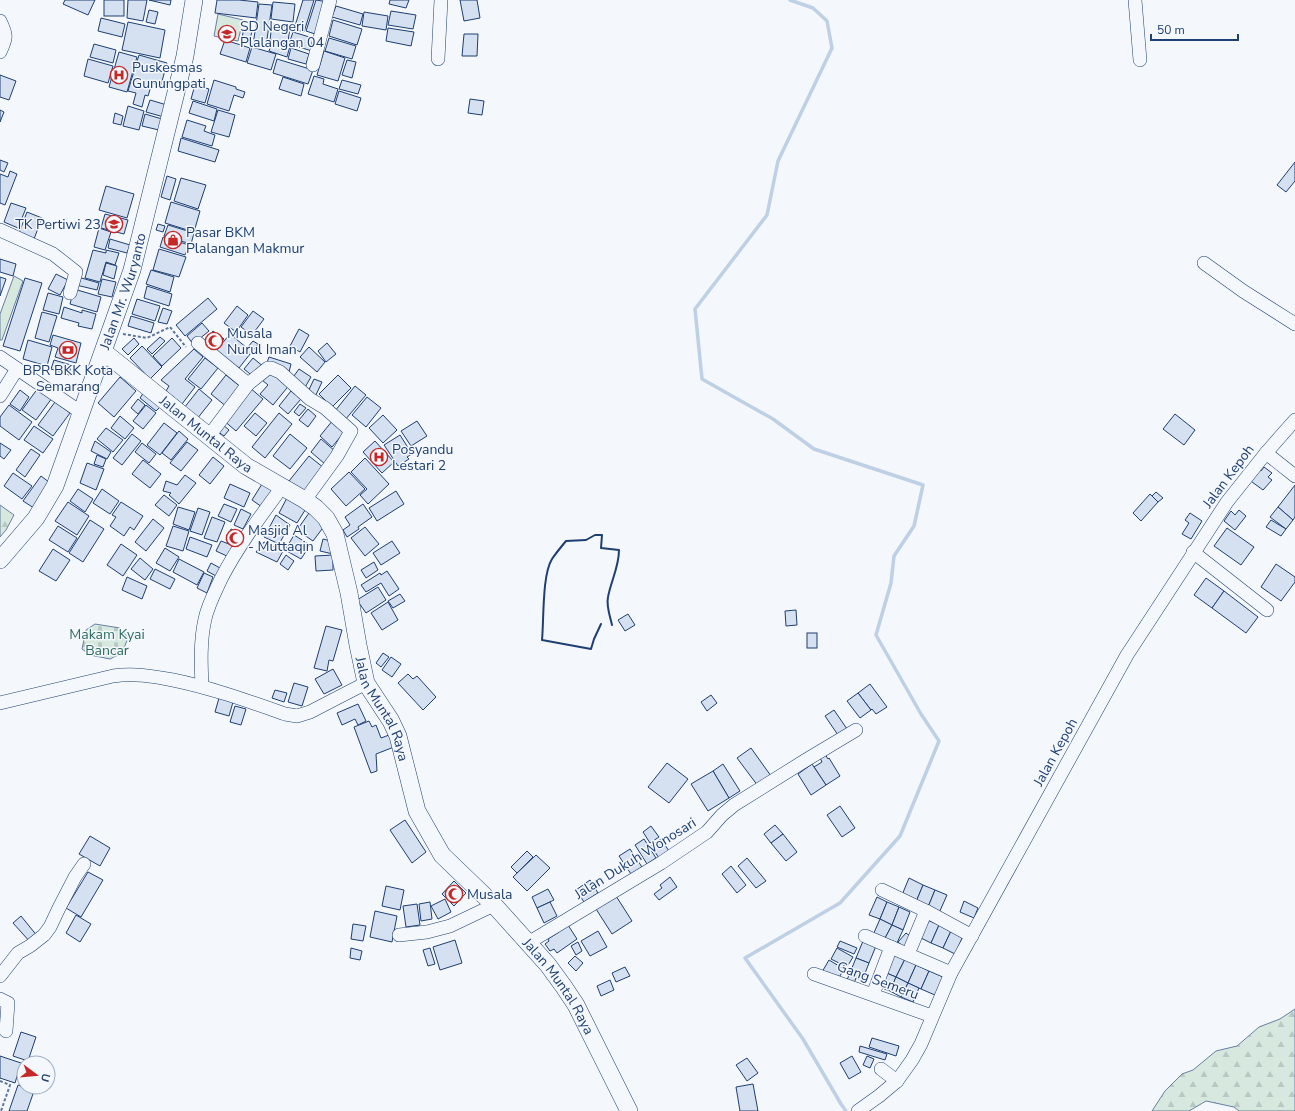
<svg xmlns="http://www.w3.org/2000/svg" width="1295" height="1111" font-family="'Nunito Sans',sans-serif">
	<defs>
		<pattern id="forest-firs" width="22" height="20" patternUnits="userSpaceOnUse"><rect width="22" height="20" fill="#d7e8df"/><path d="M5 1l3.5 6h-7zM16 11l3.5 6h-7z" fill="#b8c8c3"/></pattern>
		<pattern id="cemetery-stones" width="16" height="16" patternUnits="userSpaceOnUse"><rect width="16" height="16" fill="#d7e8df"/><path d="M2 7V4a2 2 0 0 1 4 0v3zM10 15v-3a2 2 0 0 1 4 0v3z" fill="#b8c8c3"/></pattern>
	</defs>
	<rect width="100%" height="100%" fill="#f4f7fb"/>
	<g fill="url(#forest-firs)" stroke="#687fa3">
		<polygon points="0,505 14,515 6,530 0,537"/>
		<polygon points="1295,1009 1295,1111 1239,1111 1234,1107 1206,1101 1189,1111 1152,1111 1165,1091 1182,1074 1193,1070 1216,1051 1237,1046 1259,1027 1280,1019"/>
	</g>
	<polygon fill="url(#cemetery-stones)" stroke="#687fa3" points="95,624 120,628 128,638 122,653 110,659 90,655 82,649 86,630"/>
	<g fill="#d7e8df" stroke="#687fa3">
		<polygon points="218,14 243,20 238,41 214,36"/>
		<polygon points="14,276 23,281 2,340 0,340 0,314"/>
	</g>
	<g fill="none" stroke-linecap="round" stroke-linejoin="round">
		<polyline stroke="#bed0e5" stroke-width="3.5" points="790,0 813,8 827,21 832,48 778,161 767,215 695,309 702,379 773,419 814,449 923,485 914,526 894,556 891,583 876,635 921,714 939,741 900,836 840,903 745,958 803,1039 841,1104 846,1111"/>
	</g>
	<g fill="#d5e0f0" stroke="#1d3f73">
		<polygon points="65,0 95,0 88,15 63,4"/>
		<rect x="104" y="0" width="20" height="16"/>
		<polygon points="128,0 147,0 143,21 127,18"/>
		<polygon points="149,0 171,0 170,5"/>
		<polygon points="217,0 239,0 258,2 256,18 215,13"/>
		<polygon points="303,0 314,0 304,32 294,29"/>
		<polygon points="316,0 328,2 318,35 306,31"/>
		<polygon points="390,0 409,0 406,8 389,4"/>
		<polygon points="460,0 477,0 480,18 464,21"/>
		<polygon points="273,2 295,4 293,22 271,19"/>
		<polygon points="259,4 272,5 266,46 253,45"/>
		<polygon points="336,6 363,14 360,25 332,17"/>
		<polygon points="149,10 158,12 155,24 146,22"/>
		<polygon points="391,11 416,15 413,29 388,25"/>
		<polygon points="364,12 388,16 386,30 362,26"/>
		<polygon points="101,18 125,24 122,37 98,31"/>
		<polygon points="333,20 362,29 357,45 329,36"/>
		<polygon points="128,22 165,30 160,58 122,50"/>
		<polygon points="272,24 290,27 288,42 270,40"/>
		<polygon points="388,28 414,32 411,46 386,41"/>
		<polygon points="244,29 252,31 249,43 241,41"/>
		<polygon points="293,32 316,39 312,51 289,44"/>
		<polygon points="464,34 478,34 477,56 462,56"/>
		<polygon points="329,38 356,46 352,59 325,51"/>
		<polygon points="225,40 250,48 246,62 220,54"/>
		<polygon points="273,40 290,46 287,57 269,51"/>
		<polygon points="94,44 116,50 113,63 90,57"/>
		<polygon points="252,47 276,54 271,70 247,63"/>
		<polygon points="291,48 309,54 306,64 288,59"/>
		<polygon points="324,51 345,58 338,81 317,75"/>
		<polygon points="119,52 137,57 127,92 109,87"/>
		<polygon points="139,55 167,63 161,85 152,83 148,96 145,95 142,107 133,104 136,93 128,91"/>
		<polygon points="88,59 113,66 108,83 84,76"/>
		<polygon points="277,59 313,70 308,84 273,73"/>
		<polygon points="347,60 356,62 352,78 342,75"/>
		<polygon points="0,75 16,81 9,100 0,97"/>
		<polygon points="314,76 324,79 323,84 338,89 334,102 308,94"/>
		<polygon points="283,77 304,84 301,96 279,89"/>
		<polygon points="214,80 236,87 236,89 245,92 243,98 234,95 229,111 207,104"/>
		<polygon points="342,80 361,85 358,94 339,89"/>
		<polygon points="195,85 209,89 205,103 191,99"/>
		<polygon points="339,91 361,98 357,111 335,104"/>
		<polygon points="470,99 484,101 482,115 468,113"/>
		<polygon points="150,100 167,105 164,117 146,112"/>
		<polygon points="193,101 217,109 214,121 189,113"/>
		<polygon points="128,106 144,111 139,130 123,126"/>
		<polygon points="0,110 4,112 0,122"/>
		<polygon points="218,110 235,115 229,137 211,132"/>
		<polygon points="115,113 123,116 121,125 113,123"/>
		<polygon points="145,114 162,119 159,130 142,126"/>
		<polygon points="187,120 206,126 204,131 215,135 212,146 182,137"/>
		<polygon points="181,138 219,150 215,162 178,151"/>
		<polygon points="0,160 8,163 4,172 0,170"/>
		<polygon points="1295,162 1295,181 1286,192 1277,185"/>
		<polygon points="10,171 17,174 5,205 0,203 0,174 8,177"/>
		<polygon points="167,176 176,179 170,200 161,197"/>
		<polygon points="181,178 206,185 198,209 174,201"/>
		<polygon points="106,186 134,194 127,218 99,210"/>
		<polygon points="171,202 200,211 194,232 165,223"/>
		<polygon points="11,203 26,208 18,228 4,222"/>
		<polygon points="27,212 42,218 34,239 19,233"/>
		<polygon points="105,214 128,220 124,234 101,228"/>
		<polygon points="158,224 165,226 163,232 156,230"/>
		<polygon points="168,225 194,233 191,244 164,236"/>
		<polygon points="99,228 111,232 105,250 94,247"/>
		<polygon points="163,237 189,245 185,255 160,247"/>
		<polygon points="110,239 130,245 127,253 108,248"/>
		<polygon points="159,249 186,257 179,277 153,270"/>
		<polygon points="93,250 106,253 106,250 119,253 115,265 106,262 100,282 85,278"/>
		<polygon points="0,259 16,264 13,276 0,272"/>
		<polygon points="106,263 117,266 114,279 103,275"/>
		<polygon points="151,270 174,277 170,292 146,284"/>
		<polygon points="56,274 68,280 60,295 48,289"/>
		<polygon points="0,277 6,279 0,296"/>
		<polygon points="78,277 99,283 97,290 76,285"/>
		<polygon points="25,278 42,283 20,351 3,346"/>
		<polygon points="102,279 116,282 112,297 98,294"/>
		<polygon points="147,286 172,294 169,306 144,298"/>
		<polygon points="74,289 101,297 97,312 70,304"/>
		<polygon points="48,293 63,297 59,314 43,310"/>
		<polygon points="208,298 217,309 185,336 176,325"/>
		<polygon points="137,299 160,306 155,321 132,314"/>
		<polygon points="237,306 248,315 236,332 224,323"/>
		<polygon points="64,307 82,313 82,310 96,314 92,329 78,326 79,323 61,318"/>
		<polygon points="163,308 172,311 167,324 158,322"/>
		<polygon points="253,311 264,319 252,335 241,327"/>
		<polygon points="42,312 57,316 49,342 35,338"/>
		<polygon points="131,316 154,323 151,333 128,326"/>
		<polygon points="202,323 209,331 193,344 187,336"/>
		<polygon points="299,329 309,335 300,352 290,346"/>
		<polygon points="213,331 224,339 215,350 205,342"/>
		<polygon points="230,334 247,348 253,341 258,344 239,368 215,352"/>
		<polygon points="53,335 81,343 76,363 55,357 58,348 50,345"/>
		<polygon points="160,337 165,341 152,354 147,349"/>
		<polygon points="134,338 139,344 128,355 122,349"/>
		<polygon points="172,338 181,348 162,366 153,356"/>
		<polygon points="28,340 52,347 47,366 23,359"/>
		<polygon points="327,343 336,354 326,362 318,351"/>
		<polygon points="142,346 162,367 150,379 130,358"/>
		<polygon points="309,347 325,362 317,372 300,357"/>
		<polygon points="194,349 203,357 185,379 195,387 182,404 166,391 169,386 161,380"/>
		<polygon points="269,357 291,364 289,372 266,365"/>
		<polygon points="205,358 218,368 201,389 188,379"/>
		<polygon points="253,358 264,367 255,378 244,369"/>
		<polygon points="54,360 71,365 69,375 51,369"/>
		<polygon points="299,369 311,377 304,389 291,380"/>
		<polygon points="270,370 291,383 273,405 260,394 268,385 262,380"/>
		<polygon points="226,375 242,388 227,407 211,394"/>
		<polygon points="338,375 351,388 332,407 319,394"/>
		<polygon points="120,377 136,391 114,417 98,403"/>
		<polygon points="314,379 322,382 314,399 306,396"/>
		<polygon points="355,386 366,395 345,420 335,411"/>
		<polygon points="249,387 263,399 236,431 223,420"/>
		<polygon points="38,388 52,398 36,420 22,410"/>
		<polygon points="199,389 212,400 197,419 184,408"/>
		<polygon points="20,390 29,397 20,411 10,404"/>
		<polygon points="291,391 301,399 288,414 279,406"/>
		<polygon points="144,392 161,406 156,411 140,398"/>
		<polygon points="367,397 381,408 366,427 352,415"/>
		<polygon points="138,399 145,405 138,414 131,408"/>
		<polygon points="55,402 70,413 53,436 38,425"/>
		<polygon points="300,404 306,408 299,416 294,412"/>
		<polygon points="9,405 32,422 19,440 0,426 0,417"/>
		<polygon points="146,405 156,413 143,429 133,421"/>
		<polygon points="308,409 316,416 308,427 299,420"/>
		<polygon points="255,413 267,423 256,436 244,426"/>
		<polygon points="279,413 292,424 265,458 252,447"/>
		<polygon points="1175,414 1195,430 1184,445 1163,429"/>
		<polygon points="383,415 397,430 383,443 369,428"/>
		<polygon points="120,416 134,428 125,439 111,428"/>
		<polygon points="333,420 346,430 332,447 320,436"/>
		<polygon points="417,421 427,436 411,446 401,431"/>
		<polygon points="164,423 177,433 160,455 147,445"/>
		<polygon points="222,424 229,430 224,436 217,431"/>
		<polygon points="34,426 53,439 43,453 24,440"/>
		<polygon points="106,428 123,440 113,452 97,439"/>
		<polygon points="179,431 188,439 171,460 162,453"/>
		<polygon points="132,434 141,441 122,465 113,458"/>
		<polygon points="290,434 307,448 290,469 273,456"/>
		<polygon points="400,435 412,454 407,457 409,459 398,466 384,445"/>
		<polygon points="321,439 335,451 325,464 311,452"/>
		<polygon points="95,441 111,452 107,459 91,451"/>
		<polygon points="375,441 394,462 382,473 363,452"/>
		<polygon points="187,442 198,450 181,471 170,463"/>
		<polygon points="0,443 11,450 4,459 0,456"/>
		<polygon points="142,443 156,454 149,463 135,452"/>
		<polygon points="31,449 40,455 25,477 16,470"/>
		<polygon points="97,455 106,459 103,467 94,464"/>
		<polygon points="309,456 324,468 303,494 289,481"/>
		<polygon points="213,457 224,466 210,484 199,475"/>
		<polygon points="365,458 389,484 368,504 360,495 367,489 351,472"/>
		<polygon points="143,460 161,474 150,488 132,474"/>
		<polygon points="87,463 104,469 96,490 80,483"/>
		<polygon points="1264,467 1272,473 1268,477 1272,480 1263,490 1248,479 1257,468 1261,471"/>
		<polygon points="349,472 365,489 346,506 331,489"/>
		<polygon points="13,473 32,486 22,499 4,486"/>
		<polygon points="185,475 196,483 179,504 169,495 171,493 163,491 166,481 177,485"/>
		<polygon points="41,476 54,486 37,510 23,501"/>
		<polygon points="230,484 250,493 244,507 224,498"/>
		<polygon points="262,484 272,490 262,507 252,500"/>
		<polygon points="1295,485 1295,517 1293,520 1278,507"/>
		<polygon points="78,489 93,499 85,512 70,501"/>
		<polygon points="102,489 119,501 110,514 93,503"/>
		<polygon points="396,491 404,504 377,521 369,508"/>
		<polygon points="1156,492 1163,498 1158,502 1152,496"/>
		<polygon points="1150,494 1158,502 1141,521 1133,513"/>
		<polygon points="164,495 177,505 169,516 155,505"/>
		<polygon points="288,496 307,507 297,523 279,513"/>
		<polygon points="68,502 89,516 77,535 55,521"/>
		<polygon points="121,502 143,516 134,530 130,527 124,536 110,526 116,517 112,515"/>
		<polygon points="224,504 237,509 231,522 218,516"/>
		<polygon points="363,504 372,517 358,527 359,529 347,537 343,530 350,525 345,517"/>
		<polygon points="178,507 195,512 189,530 173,524"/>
		<polygon points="1278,507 1293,520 1286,529 1270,517"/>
		<polygon points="198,508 210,512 202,535 190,531"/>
		<polygon points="241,509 251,514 243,529 234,525"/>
		<polygon points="1239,510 1246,516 1235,530 1224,521 1231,511 1235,515"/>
		<polygon points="309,513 325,525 313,541 297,530"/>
		<polygon points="1190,513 1202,521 1191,539 1182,534 1189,523 1185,520"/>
		<polygon points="276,515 290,525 279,544 264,537"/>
		<polygon points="212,517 225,522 217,542 204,538"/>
		<polygon points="153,519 164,528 146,551 135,542"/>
		<polygon points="90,520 104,529 83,562 69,553"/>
		<polygon points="1271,520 1286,529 1281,536 1266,527"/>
		<polygon points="58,526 77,538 68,552 49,540"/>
		<polygon points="173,526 189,531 183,551 166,546"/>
		<polygon points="365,527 379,544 365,556 351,538"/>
		<polygon points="1227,528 1254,547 1241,565 1214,546"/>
		<polygon points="231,529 244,535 239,546 226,540"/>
		<polygon points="294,535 310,545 301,559 285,550"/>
		<polygon points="190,537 212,545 207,557 186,549"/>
		<polygon points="323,539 335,542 333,554 320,551"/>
		<polygon points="221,541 234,546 229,557 216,551"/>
		<polygon points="392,541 400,553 381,565 373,553"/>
		<polygon points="264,542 283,551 277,562 256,552"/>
		<polygon points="121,544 137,555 123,576 107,565"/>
		<polygon points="165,548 179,557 170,571 156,563"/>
		<polygon points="53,549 70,560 56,581 39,571"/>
		<polygon points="286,555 294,561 288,570 280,564"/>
		<polygon points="333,555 333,570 316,571 315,556"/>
		<polygon points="140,558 153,569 145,580 131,569"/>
		<polygon points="179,559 204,572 197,585 173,572"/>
		<polygon points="374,562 378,570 366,578 361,570"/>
		<polygon points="211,563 220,568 216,576 207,571"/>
		<polygon points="1276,564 1295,577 1295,582 1281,601 1261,587"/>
		<polygon points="155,569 175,579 170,589 150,579"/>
		<polygon points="387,571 399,589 389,596 381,583 366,592 361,585 380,573 381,575"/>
		<polygon points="204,573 213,577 207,593 197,588"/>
		<polygon points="127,577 147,586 142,599 122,590"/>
		<polygon points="1206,578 1224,591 1212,608 1194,595"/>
		<polygon points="378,587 386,600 366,613 357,600"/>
		<polygon points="1224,591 1258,617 1246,633 1212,608"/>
		<polygon points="400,594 405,601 393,608 388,601"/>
		<polygon points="388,602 398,620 382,630 371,613"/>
		<polygon points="796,610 797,625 786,626 785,611"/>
		<polygon points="628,614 635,625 625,631 618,620"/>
		<polygon points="326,626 342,630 333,661 329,660 327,671 314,668"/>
		<rect x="807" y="633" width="10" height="15"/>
		<polygon points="383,653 389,657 381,667 376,663"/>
		<polygon points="391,657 401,664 392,677 382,670"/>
		<polygon points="333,669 342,685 324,694 315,679"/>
		<polygon points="408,674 413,679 417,676 436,697 423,710 398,683"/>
		<polygon points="294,683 308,687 302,706 288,702"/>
		<polygon points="870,684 887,707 876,714 872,709 871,710 858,693"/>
		<polygon points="275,690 287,693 284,702 272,698"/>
		<polygon points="858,693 871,710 860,718 847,701"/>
		<polygon points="711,695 717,703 707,711 701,702"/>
		<polygon points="219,698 233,702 229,716 215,712"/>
		<polygon points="358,704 366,721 358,725 355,719 342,725 337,713"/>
		<polygon points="235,706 246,709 241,725 230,722"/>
		<polygon points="834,710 847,729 838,735 825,716"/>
		<polygon points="369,721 372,727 376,725 381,738 389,735 394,747 376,754 377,771 371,773 354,727"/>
		<polygon points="751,748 771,776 758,786 737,758"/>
		<polygon points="825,754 828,759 829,758 840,776 826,785 814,767 822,762 820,758"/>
		<polygon points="667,763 688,779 669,803 648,787"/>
		<polygon points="723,764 740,791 729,798 713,771"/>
		<polygon points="812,764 826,785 811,795 798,774"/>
		<polygon points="713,771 729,798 708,811 691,784"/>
		<polygon points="840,806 855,828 842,837 827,815"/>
		<polygon points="405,820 426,852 412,863 390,830"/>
		<polygon points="775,825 783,834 771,843 764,834"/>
		<polygon points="651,826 659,837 650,843 643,832"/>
		<polygon points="783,834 797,852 786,861 771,843"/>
		<polygon points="90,836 110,848 100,866 79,854"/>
		<polygon points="644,839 656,858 647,864 635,845"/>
		<polygon points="661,839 669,851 659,858 651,846"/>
		<polygon points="630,849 642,867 631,874 619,856"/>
		<polygon points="527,851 533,857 517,873 511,867"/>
		<polygon points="536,855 550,868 527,891 513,877"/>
		<polygon points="747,858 766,881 756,888 738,866"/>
		<polygon points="731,866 746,885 737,893 722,874"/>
		<polygon points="88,872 103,880 81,917 66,908"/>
		<polygon points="670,877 677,887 659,900 654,894 662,888 660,885"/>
		<polygon points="909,878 923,885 916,902 902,895"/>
		<polygon points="590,880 598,893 584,902 576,890"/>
		<polygon points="454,881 466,893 454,906 442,894"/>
		<polygon points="923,885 935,890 928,907 916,902"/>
		<polygon points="386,886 404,890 400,910 382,906"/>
		<polygon points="548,889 554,900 537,908 532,897"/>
		<polygon points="935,890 947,895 939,913 928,907"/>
		<polygon points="616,896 632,921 612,934 596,909"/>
		<polygon points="877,897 887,902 880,919 869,915"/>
		<polygon points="445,899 451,912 438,919 431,906"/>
		<polygon points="964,901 978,908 974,918 960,912"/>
		<polygon points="430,902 432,919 421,921 419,904"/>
		<polygon points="550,902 557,916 544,923 537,908"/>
		<polygon points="887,902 899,907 892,925 880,919"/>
		<polygon points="417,904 420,925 406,927 403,906"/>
		<polygon points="899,907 910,912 903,930 892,925"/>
		<polygon points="375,911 397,916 392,942 370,937"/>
		<polygon points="76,915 91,924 80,942 66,933"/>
		<polygon points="21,916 38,937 31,943 13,923"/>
		<polygon points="880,919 892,925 884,940 873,935"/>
		<polygon points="925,919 939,925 931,943 917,936"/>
		<polygon points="566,922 577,939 557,953 554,949 550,951 545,944 549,941 548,939 559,932 557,928"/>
		<polygon points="353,924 366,926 363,941 351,939"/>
		<polygon points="892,925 903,930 896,945 884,940"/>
		<polygon points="939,925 951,931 943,948 931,943"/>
		<polygon points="598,931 607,947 590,956 581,941"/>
		<polygon points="951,931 963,936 955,954 943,948"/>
		<polygon points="906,933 914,939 906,949 898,942"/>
		<polygon points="455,940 462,963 440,970 433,947"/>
		<polygon points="840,941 857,948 854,954 837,947"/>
		<polygon points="863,941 876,946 869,963 856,958"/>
		<polygon points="578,942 582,951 576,955 571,946"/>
		<polygon points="351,948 362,951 360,960 350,958"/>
		<polygon points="430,948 435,964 428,966 423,950"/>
		<polygon points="837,948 853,957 847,967 831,959"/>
		<polygon points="892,954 905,959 896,977 884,972"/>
		<polygon points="575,956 583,963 576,971 568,963"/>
		<polygon points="856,958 869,963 862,981 856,978 854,983 847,980"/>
		<polygon points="905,959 916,965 908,983 896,977"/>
		<polygon points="829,960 844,969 837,981 822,972"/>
		<polygon points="916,965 929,971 921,989 908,983"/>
		<polygon points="625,967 630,976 616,982 612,973"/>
		<polygon points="929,971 943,977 935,995 921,989"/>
		<polygon points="884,972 896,977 890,991 877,986"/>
		<polygon points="896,977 908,983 901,997 890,991"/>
		<polygon points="610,980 614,990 601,996 597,986"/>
		<polygon points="908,983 919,988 913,1002 901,997"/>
		<polygon points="21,1032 36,1037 28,1061 13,1056"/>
		<polygon points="872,1038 899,1046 896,1056 869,1047"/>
		<polygon points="860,1046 887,1054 885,1060 859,1052"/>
		<polygon points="0,1056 21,1063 15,1083 0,1078"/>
		<polygon points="852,1056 861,1072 849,1079 840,1063"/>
		<polygon points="867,1056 874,1059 870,1068 863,1065"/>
		<polygon points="747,1058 758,1073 747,1081 736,1065"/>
		<polygon points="753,1084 758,1111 740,1111 736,1087"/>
		<polygon points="18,1085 34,1091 27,1111 9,1111"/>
	</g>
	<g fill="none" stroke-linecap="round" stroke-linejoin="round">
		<defs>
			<g id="minor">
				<polyline points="1135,0 1140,60"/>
				<path d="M0 21C7 35 7 38 0 52"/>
				<polyline points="438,59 441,0"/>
				<polyline points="313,65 330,0"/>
				<polyline points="0,230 53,254 76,272 70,293"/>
				<polyline points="1204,263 1243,291 1295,324"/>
				<polyline points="198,343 248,384"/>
				<polyline points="0,357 82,413"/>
				<polyline points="0,396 17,369"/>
				<polyline points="209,436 248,384 268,368 271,368 280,372 310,399 325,408 351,431 337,456 305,500"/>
				<polyline points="1266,453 1295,476"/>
				<polyline points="1193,552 1267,610"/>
				<path d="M202 686C201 664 200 641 205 619 208 605 215 592 221 579 238 546 260 517 282 487"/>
				<path d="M0 703 113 676C134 673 152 676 173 680 212 688 248 701 285 714L297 716 310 712 366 683"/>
				<polyline points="882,890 926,911 972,936"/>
				<polyline points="399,935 427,932 450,926 494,905"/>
				<polyline points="865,936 951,973"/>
				<polyline points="528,943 661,863 707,832 722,815 734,805 806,760 856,730"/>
				<polyline points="911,947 926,911"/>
				<polyline points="814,974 932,1016"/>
				<polyline points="0,976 18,953 30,946 44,935 50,927 59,908 75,877 84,864"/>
				<polyline points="875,989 891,947"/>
				<polyline points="0,999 8,1003 6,1031"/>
				<polyline points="881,1069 897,1081"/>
				<polyline points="858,1111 879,1096 897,1081 912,1060 921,1044 951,973 1127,655 1227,502 1266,453 1295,420"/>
			</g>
			<g id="major">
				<path id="s1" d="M104 352 246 466 305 500 316 508 326 518 335 534 349 593 358 645 366 683 391 721 398 736 417 811 442 855 494 905 548 965 564 987 576 1005 629 1111"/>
				<path id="s2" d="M0 560 36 518 55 486 132 270 185 56 194 0"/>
			</g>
		</defs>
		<use href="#minor" stroke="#1d3f73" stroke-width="14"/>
		<use href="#major" stroke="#1d3f73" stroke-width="18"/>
		<g stroke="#5e769c" stroke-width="2" stroke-dasharray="3 2" stroke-linecap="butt">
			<polyline points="123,334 147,338 170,327 186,347"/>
			<polyline points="0,1081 10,1085 1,1111"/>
		</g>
		<use href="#minor" stroke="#f4f7fb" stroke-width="13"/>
		<use href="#major" stroke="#f4f7fb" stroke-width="17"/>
		<path stroke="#1d3f73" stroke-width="2" d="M601 624 594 639 591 649 542 640C544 619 542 575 552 559 556 553 561 547 566 541L586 540 595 535H602L601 548 619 550C619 567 611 581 608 597 606 606 610 616 612 625"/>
	</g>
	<defs>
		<symbol id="school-ring" viewBox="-11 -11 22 22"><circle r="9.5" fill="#f4f7fb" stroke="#c62828" stroke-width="1.5"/><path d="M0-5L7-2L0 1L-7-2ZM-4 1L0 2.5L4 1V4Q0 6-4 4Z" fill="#c62828"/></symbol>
		<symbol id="hospital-ring" viewBox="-11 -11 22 22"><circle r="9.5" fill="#f4f7fb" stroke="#c62828" stroke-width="1.5"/><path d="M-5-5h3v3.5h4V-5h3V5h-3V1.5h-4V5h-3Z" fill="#c62828"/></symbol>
		<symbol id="shop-ring" viewBox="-11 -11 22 22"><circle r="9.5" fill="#f4f7fb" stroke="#c62828" stroke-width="1.5"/><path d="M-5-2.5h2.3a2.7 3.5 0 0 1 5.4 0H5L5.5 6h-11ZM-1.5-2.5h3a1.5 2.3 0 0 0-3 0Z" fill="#c62828"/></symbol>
		<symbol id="mosque-ring" viewBox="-11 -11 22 22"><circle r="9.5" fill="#f4f7fb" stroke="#c62828" stroke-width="1.5"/><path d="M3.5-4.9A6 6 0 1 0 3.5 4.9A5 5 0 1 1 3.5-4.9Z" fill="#c62828"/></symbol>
		<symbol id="bank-ring" viewBox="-11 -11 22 22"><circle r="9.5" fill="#f4f7fb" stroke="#c62828" stroke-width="1.5"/><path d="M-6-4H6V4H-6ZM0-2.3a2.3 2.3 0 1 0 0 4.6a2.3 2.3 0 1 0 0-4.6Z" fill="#c62828"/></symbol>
	</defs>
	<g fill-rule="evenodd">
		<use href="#school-ring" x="217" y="24" width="20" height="20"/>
		<use href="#hospital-ring" x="109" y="65" width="20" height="20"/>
		<use href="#school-ring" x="104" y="214" width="20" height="20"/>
		<use href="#shop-ring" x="163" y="230" width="20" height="20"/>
		<use href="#mosque-ring" x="204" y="331" width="20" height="20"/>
		<use href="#bank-ring" x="58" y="340" width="20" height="20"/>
		<use href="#hospital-ring" x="369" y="447" width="20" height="20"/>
		<use href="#mosque-ring" x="225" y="528" width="20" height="20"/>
		<use href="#mosque-ring" x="444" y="884" width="20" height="20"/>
	</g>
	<g text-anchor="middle" stroke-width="3" stroke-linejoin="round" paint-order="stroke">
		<g font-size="14" fill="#1d3f73" stroke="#f4f7fb" text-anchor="start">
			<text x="240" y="31">SD Negeri<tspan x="240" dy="16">Plalangan 04</tspan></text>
			<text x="132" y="72">Puskesmas<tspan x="132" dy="16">Gunungpati</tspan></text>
			<text x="101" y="229" text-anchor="end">TK Pertiwi 23</text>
			<text x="186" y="237">Pasar BKM<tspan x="186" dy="16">Plalangan Makmur</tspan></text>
			<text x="227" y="338">Musala<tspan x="227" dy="16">Nurul Iman</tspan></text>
			<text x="68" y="375" text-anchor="middle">BPR BKK Kota<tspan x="68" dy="16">Semarang</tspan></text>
			<text x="392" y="454">Posyandu<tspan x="392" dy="16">Lestari 2</tspan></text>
			<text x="248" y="535">Masjid Al<tspan x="248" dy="16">- Muttaqin</tspan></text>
			<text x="467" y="899">Musala</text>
		</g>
		<g font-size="14" fill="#1d3f73" stroke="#f4f7fb">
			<text dy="5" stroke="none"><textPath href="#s2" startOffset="299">Jalan Mr. Wuryanto</textPath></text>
			<text dy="5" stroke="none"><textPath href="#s1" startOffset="131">Jalan Muntal Raya</textPath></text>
			<text transform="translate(1228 476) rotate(-53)" y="5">Jalan Kepoh</text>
			<text dy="5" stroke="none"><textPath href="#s1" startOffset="479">Jalan Muntal Raya</textPath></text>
			<text transform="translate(1055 752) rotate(-61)" y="5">Jalan Kepoh</text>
			<text transform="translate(635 858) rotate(-32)" y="5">Jalan Dukuh Wonosari</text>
			<text transform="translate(878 980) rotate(20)" y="5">Gang Semeru</text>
			<text dy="5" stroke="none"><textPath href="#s1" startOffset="815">Jalan Muntal Raya</textPath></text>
		</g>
		<g font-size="14" fill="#2c6c60" stroke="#f4f7fb">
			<text x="107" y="639">Makam Kyai<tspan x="107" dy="16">Bancar</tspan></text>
		</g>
	</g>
	<g transform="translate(36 1075) rotate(106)"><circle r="19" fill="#f4f7fb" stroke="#9eadc5"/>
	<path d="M0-3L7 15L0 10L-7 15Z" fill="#c62828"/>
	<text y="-6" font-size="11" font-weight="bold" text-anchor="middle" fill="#1d3f73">U</text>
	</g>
	<path d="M1151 34v6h87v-6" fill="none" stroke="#1d3f73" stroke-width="2"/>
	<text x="1157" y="34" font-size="12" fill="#1d3f73" stroke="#f4f7fb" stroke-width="3" paint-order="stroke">50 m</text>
</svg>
